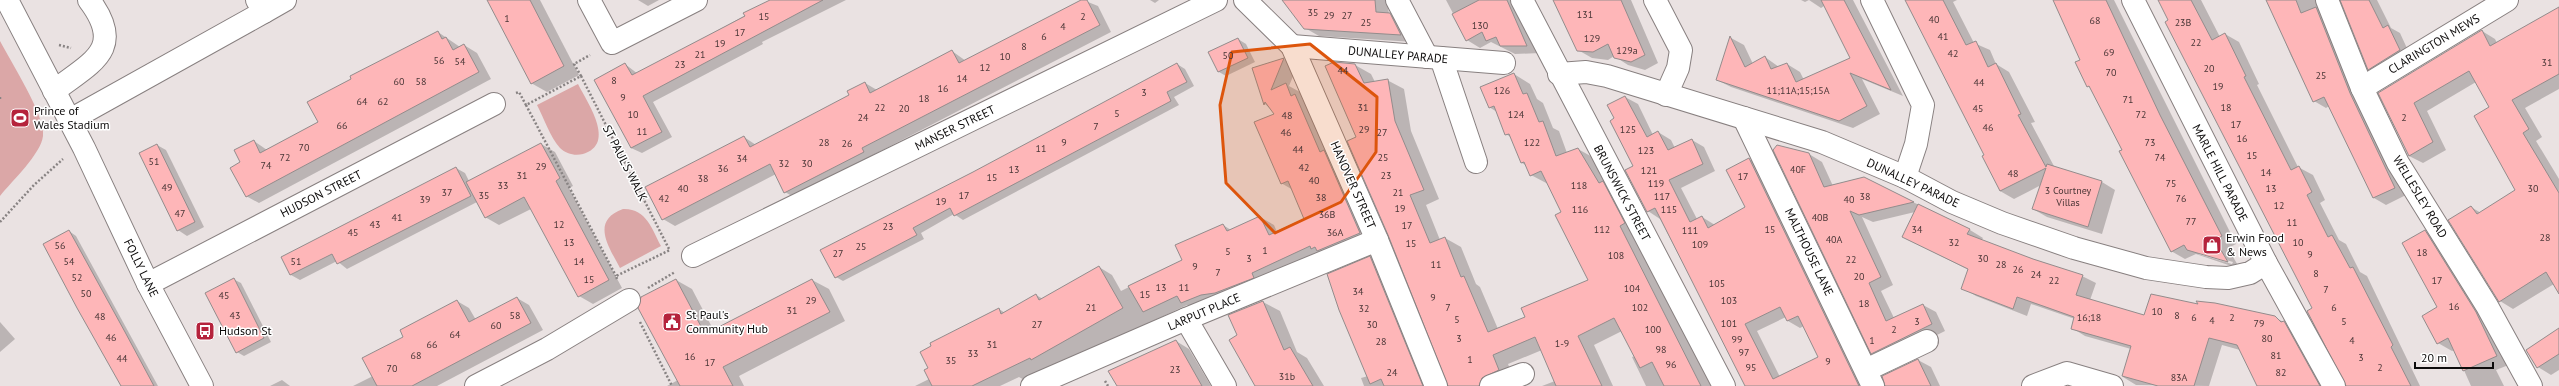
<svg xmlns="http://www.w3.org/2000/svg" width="2559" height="386" font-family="'PT Sans',sans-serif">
	<rect width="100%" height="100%" fill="#eae2e2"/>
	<g fill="#dba7a7">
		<path d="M0 41C10 60 46 117 43 136 41 154 12 181 0 196Z"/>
		<path d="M578 84C587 102 617 144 583 154 575 156 566 154 560 148 550 137 544 118 537 105Z"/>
		<path d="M623 209C646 208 652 229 661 246L620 268C609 247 590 221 623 209Z"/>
	</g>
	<g fill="#0003" fill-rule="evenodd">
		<polygon points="488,0 540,0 579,75 547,92 531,83"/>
		<polygon points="638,0 659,0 648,6"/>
		<polygon points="773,0 846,0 762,42 763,44 653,102 672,137 642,153 631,148 625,64 638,74"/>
		<polygon points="1083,0 1098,6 1111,32 873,155 875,159 797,199 785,192 776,174 675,226 663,219 744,137 756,145 851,96 865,83 877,90 952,51 966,61"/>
		<polygon points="1150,0 1159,0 1155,3"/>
		<polygon points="1283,0 1387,0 1389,14 1404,22 1414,42 1319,36 1305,28"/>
		<polygon points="1446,0 1516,0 1540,53 1515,54 1491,42 1480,48 1467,40"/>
		<polygon points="1553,0 1631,0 1658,63 1645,70 1628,65 1614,56 1608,60 1592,58 1578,50"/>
		<polygon points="1801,0 1853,0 1903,96 1862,79 1880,114 1853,128 1731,87 1717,80 1731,38 1744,45 1753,64 1765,57 1779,67 1787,64 1800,72 1804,80 1851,59 1824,6 1821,8 1809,0 1805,2"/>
		<polygon points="1907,0 1957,0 1953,2 1974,43 1990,50 1996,64 2009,72 2035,122 2031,123 2055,168 2102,182 2115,190 2102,234 2047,217 2033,209 2041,185 2014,199 2000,191 1985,155"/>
		<path d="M2054 0H2114L2236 244 2228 248 2240 269 2196 254 2185 259 2171 251 2092 89 2088 86 2082 60ZM2198 252 2233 262 2232 264 2198 254Z"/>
		<polygon points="2159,0 2201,0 2220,37 2225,34 2239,42 2259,84 2257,85 2298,167 2313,175 2325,200 2320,203 2339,240 2346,244 2360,272 2367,276 2420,386 2354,386"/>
		<polygon points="2268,0 2329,0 2406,195 2386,205 2374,198 2329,106 2326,108 2314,101 2291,56"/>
		<polygon points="2341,0 2377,0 2391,28 2400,33 2411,57 2381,76 2369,69"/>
		<polygon points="2559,10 2559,89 2525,108 2542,137 2536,141 2559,179 2559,293 2554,284 2513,309 2500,301 2471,207 2481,213 2517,191 2491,108 2476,82 2427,111 2446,150 2423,163 2409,156 2379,93 2482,31 2495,39 2497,43"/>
		<polygon points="438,32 460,47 464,45 477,53 491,79 259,203 246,196 242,163 254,141 267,150 319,122"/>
		<polygon points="1238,39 1246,44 1255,62 1226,76 1219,72 1210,53"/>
		<polygon points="1284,59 1297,67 1289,86 1300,92 1303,100 1309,103 1373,241 1196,311 1187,305 1026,381 1019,377 1000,386 915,386 929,379 999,309 1005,313 1036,295 1043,299 1099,267 1112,275 1121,291 1183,260 1223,225 1231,230 1260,217 1274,225 1277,232 1305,220 1293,190 1281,183 1276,114 1265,104 1253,69"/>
		<polygon points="1177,64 1185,69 1194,86 1174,97 1179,105 963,220 954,214 921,233 924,239 843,281 836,277 974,173"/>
		<polygon points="1355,65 1371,74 1375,82 1387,80 1404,89 1411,131 1439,199 1426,205 1440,240 1445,238 1461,247 1476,284 1480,287 1498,329 1526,318 1589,280 1563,212 1548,184 1531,175 1527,166 1522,163 1512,138 1506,134 1497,112 1489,107 1514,74 1530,84 1537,99 1543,103 1553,128 1559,131 1567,153 1578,149 1594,158 1711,386 1646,386 1632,357 1635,356 1622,331 1594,345 1613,386 1542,386 1555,381 1542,350 1508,364 1514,379 1500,386 1451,386 1357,138"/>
		<path d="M1625 97 1638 104 1653 135 1658 132 1671 140 1675 148 1692 140 1704 147 1715 171 1681 188 1697 219 1702 217 1715 225 1747 208 1749 159 1762 166 1868 386H1747L1660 219 1648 211 1635 167 1615 119ZM1786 317 1788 321 1800 328 1804 326 1820 357 1780 377 1757 331Z"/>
		<polygon points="541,144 555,152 573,186 569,188 622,288 593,304 579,296 531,209 499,225 485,217 477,202 347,269 337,261 300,280 291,275 282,258 456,168 465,173 469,181"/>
		<polygon points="157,145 166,150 204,227 187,236 178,230"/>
		<polygon points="1809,154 1822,162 1833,186 1864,178 1970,230 1983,238 1981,241 2082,276 2096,283 2090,300 2145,316 2199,305 2274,317 2297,329 2328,386 2261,386 2240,350 2222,345 2209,386 2136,385 2123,377 2131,349 2085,336 2072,328 2075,319 2031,304 2027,316 1976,296 1963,288 1969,270 1917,244 1915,212 1873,222 1862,217 1893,285 1881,291 1894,318 1923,305 1936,312 1945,331 1885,361 1872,353"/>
		<polygon points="69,231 76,236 158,386 121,386"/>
		<polygon points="2425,231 2439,239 2511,364 2496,370 2504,386 2471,386 2455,350 2452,351 2438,343 2438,308"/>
		<polygon points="1370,257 1384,265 1434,386 1364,386 1361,378 1368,376"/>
		<polygon points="233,279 241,283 271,342 244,356 237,352"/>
		<polygon points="676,280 692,289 714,331 812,280 829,289 845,321 739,376 744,386 667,386 678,380"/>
		<polygon points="517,298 529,305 543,330 437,386 353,386 373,376 405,337 457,301 469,308 476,320"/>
		<polygon points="1263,302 1280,311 1297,352 1307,358 1324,386 1257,386 1238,336"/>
		<polygon points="0,322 15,339 0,352"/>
		<polygon points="2559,329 2559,370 2551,375 2538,367 2527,350"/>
		<polygon points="1176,341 1189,349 1211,386 1118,386"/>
		<polygon points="1918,360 1931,367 1940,386 1886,386"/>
		<polygon points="282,380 290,386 270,386"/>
	</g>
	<g fill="#feb6b8" stroke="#938c8c" fill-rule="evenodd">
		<polygon points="487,0 530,0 564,66 531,84"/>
		<polygon points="770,0 823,0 643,96 662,132 631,148 594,80 625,63 632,75 726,26 745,16 743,13"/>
		<polygon points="1081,0 1087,0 1100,25 862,148 864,152 784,193 770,164 662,220 645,187 744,136 750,147 849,95 847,91 865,82 870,93 952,50 959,63"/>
		<polygon points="1282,0 1375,0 1376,12 1390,13 1401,35 1304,29"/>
		<polygon points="1479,0 1507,0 1527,46 1500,46 1496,37 1486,41 1482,32 1466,41 1452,14"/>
		<polygon points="1553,0 1621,0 1645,55 1631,62 1614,58 1608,44 1593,52 1577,51"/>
		<polygon points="1821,0 1844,0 1891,90 1850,73 1867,106 1839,121 1716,80 1730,36 1745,67 1765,56 1771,69 1787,63 1796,82 1850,58"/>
		<polygon points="1905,0 1943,0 1966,45 1976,41 1988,67 1996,63 2021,114 2018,115 2046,167 2047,164 2102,181 2088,227 2032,209 2046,168 2000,191 1982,156 1984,155"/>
		<polygon points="2053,0 2106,0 2160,115 2222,236 2215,240 2228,262 2187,250 2184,245 2171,252 2119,151 2122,150 2089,86 2087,87 2075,62 2080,60"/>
		<polygon points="2158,0 2191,0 2212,40 2225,33 2246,76 2244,77 2291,170 2299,166 2312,192 2307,195 2328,237 2332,235 2350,268 2353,267 2393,345 2391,347 2411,386 2346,386 2307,311 2312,308 2165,22 2168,20"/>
		<polygon points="2266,0 2296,0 2301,13 2316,7 2350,93 2395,188 2373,198 2324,97 2313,102"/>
		<polygon points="2340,0 2369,0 2383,28 2388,25 2400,50 2368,70"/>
		<polygon points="2559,7 2559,74 2512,100 2529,129 2523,133 2559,193 2559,294 2546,272 2499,302 2448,220 2471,206 2477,214 2515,190 2474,116 2489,107 2469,71 2414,103 2433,142 2409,156 2378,93 2482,30 2490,46"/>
		<polygon points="438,31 442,39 446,37 453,50 464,44 479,72 246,197 230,168 240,162 234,150 254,140 260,153 318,122 307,102 351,79 350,76"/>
		<polygon points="1238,38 1248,58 1218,72 1208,52"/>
		<polygon points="1284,58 1271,90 1286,83 1291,96 1295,94 1320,152 1324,150 1360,233 1317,251 1315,247 1311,249 1310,246 1252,273 1254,278 1215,293 1201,295 1181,303 1177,296 1143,312 1128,286 1182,260 1175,245 1223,224 1227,231 1260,216 1269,235 1304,219 1288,181 1281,184 1254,122 1274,114 1265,102 1264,105 1252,68"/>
		<polygon points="1334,62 1355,64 1364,83 1388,79 1395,121 1424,190 1410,195 1430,243 1445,237 1461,277 1464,276 1488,332 1525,317 1521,308 1588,280 1555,215 1561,212 1541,171 1530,176 1524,162 1521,163 1509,134 1505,135 1494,106 1489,108 1480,87 1514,73 1523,94 1527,93 1539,122 1543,121 1556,156 1578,148 1599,183 1603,181 1625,223 1620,226 1701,386 1664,386 1652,362 1640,368 1614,318 1578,336 1602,386 1556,386 1535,337 1493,355 1499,370 1482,378 1479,386 1448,386 1388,235 1347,141 1356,137 1325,66"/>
		<polygon points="1177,63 1187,82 1167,92 1171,101 954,216 950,208 913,228 917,235 835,278 820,250 973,172"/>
		<path d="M1625 96 1647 137 1658 131 1668 150 1692 139 1703 164 1669 180 1690 222 1702 216 1708 228 1745 207 1726 170 1749 158 1859 386H1745L1655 208 1647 212 1625 170 1633 166 1610 121 1614 118 1607 105ZM1780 307 1787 321 1798 316 1818 357 1773 379 1745 324Z"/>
		<polygon points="541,143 560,178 556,181 609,280 578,297 524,197 485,218 466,182"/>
		<polygon points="157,144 195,222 177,231 139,153"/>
		<polygon points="1777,145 1809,153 1824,187 1864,177 1914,202 1859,215 1850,211 1881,277 1869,283 1886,321 1923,304 1932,324 1871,354 1773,150"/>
		<polygon points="456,167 471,196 337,264 332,254 290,275 281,257"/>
		<polygon points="1918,204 1970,229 1967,234 2033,259 2083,275 2076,295 2144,315 2151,294 2198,304 2196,301 2215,303 2275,316 2281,322 2284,321 2320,386 2257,386 2237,345 2209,338 2194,386 2158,386 2122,376 2131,346 2071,329 2074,317 2043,306 2017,297 2013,309 1961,289 1968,269 1902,237"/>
		<polygon points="69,230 125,332 154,386 121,386 77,308 43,244"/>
		<polygon points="2425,230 2476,312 2497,356 2463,371 2448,338 2437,344 2422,316 2437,307 2402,243"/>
		<polygon points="1370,256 1423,386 1384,386 1381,379 1370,384 1339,310 1327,274"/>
		<polygon points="1099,266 1123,308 1031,360 1030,358 972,386 932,386 924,370 928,368 920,352 931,346 930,343 999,308 1001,314 1036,294 1039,300"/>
		<polygon points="234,278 264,338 236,353 205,293"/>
		<polygon points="676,279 705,334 812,279 830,312 723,367 733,386 680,386 638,308 641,297"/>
		<polygon points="517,297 531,323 412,386 377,386 362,358 403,337 400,330 457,300 469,322"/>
		<polygon points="1263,301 1284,350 1290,347 1313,386 1255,386 1229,340 1237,335 1228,315"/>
		<polygon points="2559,328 2559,354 2537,368 2526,350"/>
		<polygon points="1176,340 1202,386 1117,386 1108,371"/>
		<polygon points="1918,359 1931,386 1885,386 1882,376"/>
	</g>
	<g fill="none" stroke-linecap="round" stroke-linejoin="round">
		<defs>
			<g id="minor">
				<polyline points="7,0 84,148 148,284 202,386"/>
				<polyline points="589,0 612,43 696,0"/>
				<polyline points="1245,0 1292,46 1377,240 1436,386"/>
				<polyline points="1397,0 1427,57"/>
				<polyline points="1522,0 1724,386"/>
				<polyline points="1655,0 1681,50 1678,68 1666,95"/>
				<polyline points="1872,0 1923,105 1916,144 1905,177"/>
				<polyline points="2133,0 2266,263 2334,386"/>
				<polyline points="2327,0 2362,88 2398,163 2487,306 2531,386"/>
				<polyline points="264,12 285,0"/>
				<polyline points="1292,46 1504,63"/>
				<polyline points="1441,58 1476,162"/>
				<polyline points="1559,74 1586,72 1607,76 1822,142 1905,177 1952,202 2002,223 2074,248 2146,268 2206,277 2228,278 2250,273 2266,263"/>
				<polyline points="2362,88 2507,0"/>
				<path d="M54 91C92 62 126 49 89 0"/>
				<polyline points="1744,118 1873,386"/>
				<polyline points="70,120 264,12 257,0"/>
				<polyline points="693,256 1216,0"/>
				<polyline points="148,284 494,104"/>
				<polyline points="1186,319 1225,386"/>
				<polyline points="1866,370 1927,341"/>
				<polyline points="476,386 547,349 629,300"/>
				<polyline points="1032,386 1186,319 1377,240"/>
				<polyline points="1491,386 1523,374"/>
				<polyline points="2033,386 2067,373 2112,386"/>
			</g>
		</defs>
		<use href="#minor" stroke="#888080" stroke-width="24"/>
		<g stroke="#888383" stroke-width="2.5" stroke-dasharray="2 2" stroke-linecap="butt">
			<polyline points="59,45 71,48"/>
			<polyline points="581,76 669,249"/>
			<polyline points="516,93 519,92 526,105 581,76 574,64 590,55"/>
			<polyline points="0,97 0,100"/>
			<polyline points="526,105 616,276"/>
			<polyline points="0,222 34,185 63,159"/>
			<polyline points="617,279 616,276 670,250"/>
			<polyline points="648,288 675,272"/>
			<polyline points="640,322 672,386"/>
			<polyline points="1105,381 1108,386"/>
		</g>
		<use href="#minor" stroke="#fff" stroke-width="22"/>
	</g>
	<path fill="#dd550c" fill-opacity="0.2" stroke="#dd550c" stroke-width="3" stroke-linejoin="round" d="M1310 44 1377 97 1376 152 1341 202 1275 233 1226 183 1220 105 1232 52Z"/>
	<defs>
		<symbol id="stadium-square" viewBox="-11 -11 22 22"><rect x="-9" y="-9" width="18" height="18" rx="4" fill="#b5233c" stroke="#fff"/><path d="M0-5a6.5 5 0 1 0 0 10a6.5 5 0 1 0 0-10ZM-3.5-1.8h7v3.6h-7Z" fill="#fff"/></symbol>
		<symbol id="shop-square" viewBox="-11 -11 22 22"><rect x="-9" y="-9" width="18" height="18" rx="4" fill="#b5233c" stroke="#fff"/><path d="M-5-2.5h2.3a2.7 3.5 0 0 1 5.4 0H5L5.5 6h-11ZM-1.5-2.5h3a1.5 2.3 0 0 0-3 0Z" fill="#fff"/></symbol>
		<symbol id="civic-square" viewBox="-11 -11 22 22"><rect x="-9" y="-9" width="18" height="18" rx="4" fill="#b5233c" stroke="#fff"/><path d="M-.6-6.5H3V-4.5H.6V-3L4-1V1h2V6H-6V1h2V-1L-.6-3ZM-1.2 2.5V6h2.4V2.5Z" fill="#fff"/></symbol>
		<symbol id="bus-square" viewBox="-11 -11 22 22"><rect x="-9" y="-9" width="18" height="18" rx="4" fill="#b5233c" stroke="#fff"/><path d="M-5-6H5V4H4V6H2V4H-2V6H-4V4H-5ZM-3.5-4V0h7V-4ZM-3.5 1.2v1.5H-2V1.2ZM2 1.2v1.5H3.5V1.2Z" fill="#fff"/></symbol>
	</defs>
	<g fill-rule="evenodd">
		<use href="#stadium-square" x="9" y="107" width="22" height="22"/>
		<use href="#shop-square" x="2201" y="234" width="22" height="22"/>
		<use href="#civic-square" x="661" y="311" width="22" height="22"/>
		<use href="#bus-square" x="194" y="320" width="22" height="22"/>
	</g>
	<g text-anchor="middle" stroke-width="3" stroke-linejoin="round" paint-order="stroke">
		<g font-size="10" fill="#493636">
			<text x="1313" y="16">35</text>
			<text x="1585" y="18">131</text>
			<text x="1329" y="19">29</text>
			<text x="1347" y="19">27</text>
			<text x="764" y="20">15</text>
			<text x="1083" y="20">2</text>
			<text x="507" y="22">1</text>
			<text x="1934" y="23">40</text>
			<text x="2095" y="24">68</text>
			<text x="1366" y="26">25</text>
			<text x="2183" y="26">23B</text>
			<text x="1480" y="29">130</text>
			<text x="1063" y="30">4</text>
			<text x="740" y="36">17</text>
			<text x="1044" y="40">6</text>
			<text x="1943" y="40">41</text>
			<text x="1592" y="42">129</text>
			<text x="2196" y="46">22</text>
			<text x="720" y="47">19</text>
			<text x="1024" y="50">8</text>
			<text x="1627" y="54">129a</text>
			<text x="2109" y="56">69</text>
			<text x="1953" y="57">42</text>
			<text x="700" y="58">21</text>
			<text x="1228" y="59">50</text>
			<text x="1005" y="60">10</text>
			<text x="439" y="64">56</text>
			<text x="460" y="65">54</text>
			<text x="2547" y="66">31</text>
			<text x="680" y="68">23</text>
			<text x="985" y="71">12</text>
			<text x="2209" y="72">20</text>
			<text x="1343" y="74">44</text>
			<text x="2111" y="76">70</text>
			<text x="2321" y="79">25</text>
			<text x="962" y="82">14</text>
			<text x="614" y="84">8</text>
			<text x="399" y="85">60</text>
			<text x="421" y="85">58</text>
			<text x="1979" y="86">44</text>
			<text x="2218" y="90">19</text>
			<text x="943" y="92">16</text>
			<text x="1502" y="94">126</text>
			<text x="1798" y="94">11;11A;15;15A</text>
			<text x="1144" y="96">3</text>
			<text x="623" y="101">9</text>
			<text x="924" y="102">18</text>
			<text x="2128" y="103">71</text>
			<text x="362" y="105">64</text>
			<text x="383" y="105">62</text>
			<text x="880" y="111">22</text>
			<text x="1363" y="111">31</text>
			<text x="2226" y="111">18</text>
			<text x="904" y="112">20</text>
			<text x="1978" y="112">45</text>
			<text x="1117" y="117">5</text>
			<text x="633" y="118">10</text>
			<text x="1516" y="118">124</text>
			<text x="2141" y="118">72</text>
			<text x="1287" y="119">48</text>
			<text x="863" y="121">24</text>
			<text x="2404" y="121">2</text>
			<text x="2236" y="128">17</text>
			<text x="342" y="129">66</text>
			<text x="1096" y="130">7</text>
			<text x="1988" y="131">46</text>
			<text x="1364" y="133">29</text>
			<text x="1628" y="133">125</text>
			<text x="642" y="135">11</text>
			<text x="1286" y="136">46</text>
			<text x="1382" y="136">27</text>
			<text x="2242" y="142">16</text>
			<text x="824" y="146">28</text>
			<text x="1064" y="146">9</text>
			<text x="1532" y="146">122</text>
			<text x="2150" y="146">73</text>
			<text x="847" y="147">26</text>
			<text x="304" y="151">70</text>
			<text x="1041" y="152">11</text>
			<text x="1298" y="153">44</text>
			<text x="1646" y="154">123</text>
			<text x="2252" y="159">15</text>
			<text x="285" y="161">72</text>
			<text x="1383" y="161">25</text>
			<text x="2160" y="161">74</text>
			<text x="742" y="162">34</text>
			<text x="154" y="165">51</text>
			<text x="784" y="167">32</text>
			<text x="807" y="167">30</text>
			<text x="266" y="169">74</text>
			<text x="541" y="170">29</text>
			<text x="1304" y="171">42</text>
			<text x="723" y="172">36</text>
			<text x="1014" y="173">13</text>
			<text x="1798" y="173">40F</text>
			<text x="1649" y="174">121</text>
			<text x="2266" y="176">14</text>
			<text x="2013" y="177">48</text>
			<text x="522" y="179">31</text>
			<text x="1386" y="179">23</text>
			<text x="1743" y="180">17</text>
			<text x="992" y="181">15</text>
			<text x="703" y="182">38</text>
			<text x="1314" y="184">40</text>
			<text x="1656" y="187">119</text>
			<text x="2171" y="187">75</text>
			<text x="503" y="189">33</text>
			<text x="1579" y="189">118</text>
			<text x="167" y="191">49</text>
			<text x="683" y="192">40</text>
			<text x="2271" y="192">13</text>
			<text x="2533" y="192">30</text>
			<text x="2068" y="194">3 Courtney<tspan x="2068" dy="12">Villas</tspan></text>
			<text x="447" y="196">37</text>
			<text x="1398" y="196">21</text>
			<text x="484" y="199">35</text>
			<text x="964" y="199">17</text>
			<text x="1662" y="200">117</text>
			<text x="1865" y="200">38</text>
			<text x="1321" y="201">38</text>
			<text x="664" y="202">42</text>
			<text x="2181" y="202">76</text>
			<text x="425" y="203">39</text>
			<text x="1849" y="203">40</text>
			<text x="941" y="205">19</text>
			<text x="2279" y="209">12</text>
			<text x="1400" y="212">19</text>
			<text x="1580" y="213">116</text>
			<text x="1669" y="213">115</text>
			<text x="180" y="217">47</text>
			<text x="1327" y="218">36B</text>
			<text x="397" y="221">41</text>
			<text x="1820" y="221">40B</text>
			<text x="2191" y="225">77</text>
			<text x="2292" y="226">11</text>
			<text x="375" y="228">43</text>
			<text x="559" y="228">12</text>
			<text x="1407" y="229">17</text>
			<text x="888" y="230">23</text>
			<text x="1602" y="233">112</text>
			<text x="1770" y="233">15</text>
			<text x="1917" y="233">34</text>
			<text x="1690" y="234">111</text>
			<text x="353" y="236">45</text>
			<text x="1335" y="236">36A</text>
			<text x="2545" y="241">28</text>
			<text x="1834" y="243">40A</text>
			<text x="569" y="246">13</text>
			<text x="1954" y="246">32</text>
			<text x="2298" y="246">10</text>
			<text x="1411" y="247">15</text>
			<text x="1700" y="248">109</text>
			<text x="60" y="249">56</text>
			<text x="861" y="250">25</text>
			<text x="1265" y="254">1</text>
			<text x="1228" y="255">5</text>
			<text x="2422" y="256">18</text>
			<text x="838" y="257">27</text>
			<text x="2310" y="258">9</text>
			<text x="1616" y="259">108</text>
			<text x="1249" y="262">3</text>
			<text x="1983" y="262">30</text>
			<text x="1851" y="263">22</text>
			<text x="69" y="265">54</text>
			<text x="296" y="265">51</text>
			<text x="579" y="265">14</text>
			<text x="1436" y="268">11</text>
			<text x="2001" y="268">28</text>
			<text x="1195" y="270">9</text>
			<text x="2018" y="273">26</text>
			<text x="1218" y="276">7</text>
			<text x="2316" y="277">8</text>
			<text x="2036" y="278">24</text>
			<text x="1859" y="280">20</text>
			<text x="77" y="281">52</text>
			<text x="589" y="283">15</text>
			<text x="2054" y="284">22</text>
			<text x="2437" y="284">17</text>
			<text x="1717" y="287">105</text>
			<text x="1161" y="291">13</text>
			<text x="1184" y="291">11</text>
			<text x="1632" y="292">104</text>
			<text x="2326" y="293">7</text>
			<text x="1358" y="295">34</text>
			<text x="86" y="297">50</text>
			<text x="1145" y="298">15</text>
			<text x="224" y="299">45</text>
			<text x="1433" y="301">9</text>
			<text x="811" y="304">29</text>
			<text x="1729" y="304">103</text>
			<text x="1864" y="307">18</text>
			<text x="2454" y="310">16</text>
			<text x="1091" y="311">21</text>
			<text x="1448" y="311">7</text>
			<text x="1640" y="311">102</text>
			<text x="2334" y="311">6</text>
			<text x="1364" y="312">32</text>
			<text x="792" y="314">31</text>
			<text x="2157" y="315">10</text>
			<text x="235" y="319">43</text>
			<text x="515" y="319">58</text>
			<text x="2177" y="319">8</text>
			<text x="100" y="320">48</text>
			<text x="2089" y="321">16;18</text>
			<text x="2194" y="321">6</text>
			<text x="2232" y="321">2</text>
			<text x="1457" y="323">5</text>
			<text x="2212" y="324">4</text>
			<text x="1917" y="325">3</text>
			<text x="2344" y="325">5</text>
			<text x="1729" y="327">101</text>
			<text x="2259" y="327">79</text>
			<text x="1037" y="328">27</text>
			<text x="1372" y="328">30</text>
			<text x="496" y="329">60</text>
			<text x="1653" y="333">100</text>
			<text x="1894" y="333">2</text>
			<text x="455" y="338">64</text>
			<text x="111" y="341">46</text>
			<text x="1459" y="342">3</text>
			<text x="2267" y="342">80</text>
			<text x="1737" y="343">99</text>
			<text x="1872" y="344">1</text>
			<text x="2352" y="344">4</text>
			<text x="1381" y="345">28</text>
			<text x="1562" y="347">1-9</text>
			<text x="432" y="348">66</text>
			<text x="992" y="348">31</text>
			<text x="1661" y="353">98</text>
			<text x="1744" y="356">97</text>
			<text x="973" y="357">33</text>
			<text x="416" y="359">68</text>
			<text x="2276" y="359">81</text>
			<text x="690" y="360">16</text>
			<text x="2361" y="361">3</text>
			<text x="122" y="362">44</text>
			<text x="1470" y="363">1</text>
			<text x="951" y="364">35</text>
			<text x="1828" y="365">9</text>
			<text x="710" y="366">17</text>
			<text x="1671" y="368">96</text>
			<text x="1751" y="371">95</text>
			<text x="2380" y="371">2</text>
			<text x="392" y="372">70</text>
			<text x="1175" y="373">23</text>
			<text x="1392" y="376">24</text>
			<text x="2281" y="376">82</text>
			<text x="1287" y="380">31b</text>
			<text x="2179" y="381">83A</text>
		</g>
		<g font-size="12" fill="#0d0b0b" stroke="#fff">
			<text transform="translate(2434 44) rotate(-31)" y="4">CLARINGTON MEWS</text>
			<text transform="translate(1398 55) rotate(5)" y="4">DUNALLEY PARADE</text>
			<text transform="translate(955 128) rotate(-26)" y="4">MANSER STREET</text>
			<text transform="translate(625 163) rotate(63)" y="4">ST PAUL'S WALK</text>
			<text transform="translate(2220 173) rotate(63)" y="4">MARLE HILL PARADE</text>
			<text transform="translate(1913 183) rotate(25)" y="4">DUNALLEY PARADE</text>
			<text transform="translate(1353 185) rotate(66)" y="4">HANOVER STREET</text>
			<text transform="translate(1622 193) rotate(62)" y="4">BRUNSWICK STREET</text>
			<text transform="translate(321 194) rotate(-27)" y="4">HUDSON STREET</text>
			<text transform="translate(2420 197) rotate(59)" y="4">WELLESLEY ROAD</text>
			<text transform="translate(1809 252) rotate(64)" y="4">MALTHOUSE LANE</text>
			<text transform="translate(141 268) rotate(64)" y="4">FOLLY LANE</text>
			<text transform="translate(1204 312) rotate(-23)" y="4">LARPUT PLACE</text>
		</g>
		<g font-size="12" fill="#0d0b0b" stroke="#fff" text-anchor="start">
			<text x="34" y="115">Prince of<tspan x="34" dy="14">Wales Stadium</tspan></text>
			<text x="2226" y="242">Erwin Food<tspan x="2226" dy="14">&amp; News</tspan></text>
			<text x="686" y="319">St Paul's<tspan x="686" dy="14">Community Hub</tspan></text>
			<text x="219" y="335">Hudson St</text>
		</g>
	</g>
	<path d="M2415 362v6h78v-6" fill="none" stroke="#0d0b0b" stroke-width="2"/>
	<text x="2421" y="362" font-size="12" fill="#0d0b0b" stroke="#ffffff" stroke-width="3" paint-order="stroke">20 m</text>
</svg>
